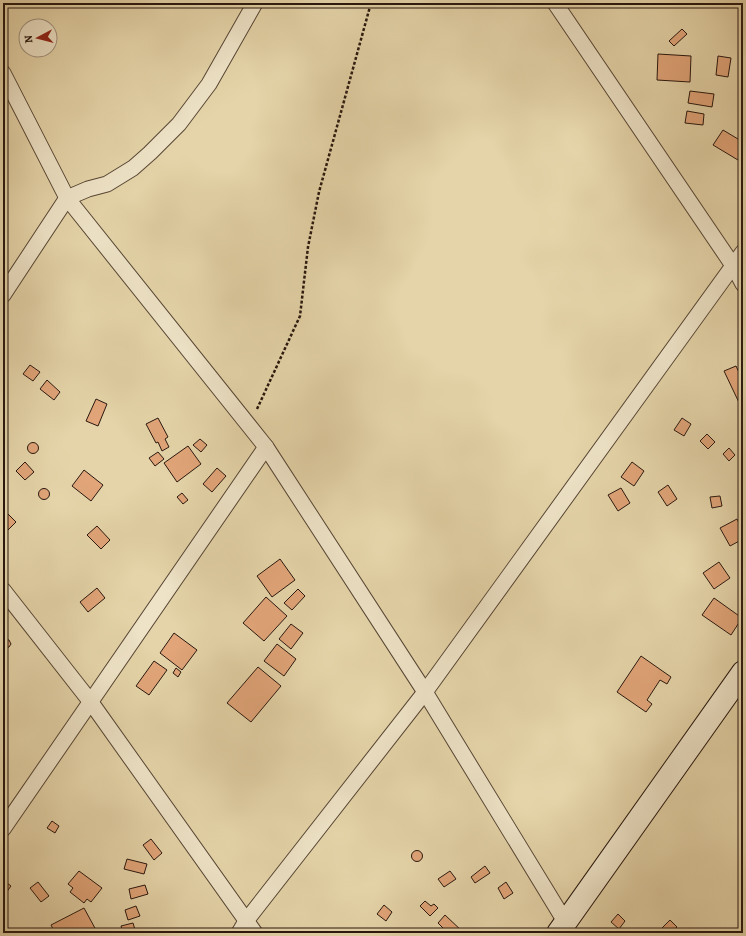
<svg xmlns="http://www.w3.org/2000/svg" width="746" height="936" font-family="Alegreya,serif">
	<rect width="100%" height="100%" fill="#e5d4a9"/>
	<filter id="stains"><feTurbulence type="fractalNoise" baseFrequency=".005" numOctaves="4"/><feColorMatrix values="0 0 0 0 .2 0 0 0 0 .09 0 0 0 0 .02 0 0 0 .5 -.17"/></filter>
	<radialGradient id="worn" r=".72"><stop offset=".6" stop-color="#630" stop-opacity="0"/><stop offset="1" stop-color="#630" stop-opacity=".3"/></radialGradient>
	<g fill="#e1a579" stroke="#28170e">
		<polygon points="682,29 687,34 674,46 669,41"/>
		<polygon points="658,54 691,56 690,82 657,80"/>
		<polygon points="718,56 731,58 728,77 716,75"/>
		<polygon points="690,91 714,94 712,107 688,103"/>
		<polygon points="687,111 704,114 703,125 685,123"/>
		<polygon points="723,130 743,142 743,163 713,145"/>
		<polygon points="30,365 40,372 33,381 23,374"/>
		<polygon points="736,366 743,381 743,411 724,371"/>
		<polygon points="47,380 60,392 54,400 40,389"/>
		<polygon points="96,399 107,404 98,426 86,421"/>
		<polygon points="158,418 168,437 165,439 169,447 162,451 158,442 156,443 146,424"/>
		<polygon points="682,418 691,424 684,436 674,430"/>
		<polygon points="707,434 715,442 708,449 700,441"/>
		<polygon points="200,439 207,445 201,452 193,445"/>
		<circle cx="33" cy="448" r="5.5"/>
		<polygon points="188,446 201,464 177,482 164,463"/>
		<polygon points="729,448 735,455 729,461 723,454"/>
		<polygon points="158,452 164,459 155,466 149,458"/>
		<polygon points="25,462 34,472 25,480 16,471"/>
		<polygon points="632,462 644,471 634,486 621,477"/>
		<polygon points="217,468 226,476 212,492 203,484"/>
		<polygon points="84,470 103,485 91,501 72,486"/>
		<polygon points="668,485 677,499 667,506 658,492"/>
		<polygon points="621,488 630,503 618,511 608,495"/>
		<circle cx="44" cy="494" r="5.5"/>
		<polygon points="182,493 188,500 183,504 177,497"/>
		<polygon points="720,496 722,506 712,508 710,497"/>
		<polygon points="4,510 16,522 7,531 3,527"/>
		<polygon points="737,519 743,531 743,539 730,546 720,528"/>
		<polygon points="97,526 110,540 101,549 87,535"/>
		<polygon points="280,559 295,580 272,597 257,576"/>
		<polygon points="719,562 730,578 714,589 703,573"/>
		<polygon points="97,588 105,598 88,612 80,602"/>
		<polygon points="298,589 305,596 292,610 284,603"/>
		<polygon points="266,597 287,616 264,641 243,623"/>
		<polygon points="714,598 742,618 731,635 702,615"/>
		<polygon points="291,624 303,633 291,649 279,639"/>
		<polygon points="174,633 197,650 182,670 160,653"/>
		<polygon points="6,639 9,640 11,644 9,647 6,648 3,647 3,640"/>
		<polygon points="277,644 296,659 284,676 264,661"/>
		<polygon points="641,656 671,677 667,684 660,680 647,700 652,704 646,712 617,692"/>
		<polygon points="154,661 167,670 149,695 136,686"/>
		<polygon points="258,667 281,686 251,722 227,703"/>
		<polygon points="176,668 181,672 178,677 173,673"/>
		<polygon points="52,821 59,826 55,833 47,828"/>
		<polygon points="151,839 162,853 154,860 143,845"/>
		<circle cx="417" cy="856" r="5.5"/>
		<polygon points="127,859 147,864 144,874 124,869"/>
		<polygon points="485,866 490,873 475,883 471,877"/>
		<polygon points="79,871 102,888 91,902 87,899 84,903 70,892 73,888 68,884"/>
		<polygon points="450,871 456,879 444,887 438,879"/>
		<polygon points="3,880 11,886 3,897"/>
		<polygon points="38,882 49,896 41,902 30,888"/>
		<polygon points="506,882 513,893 504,899 498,888"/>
		<polygon points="145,885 148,894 131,899 129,889"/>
		<polygon points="425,901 431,906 434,904 438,908 430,916 420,906"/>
		<polygon points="384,905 392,912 386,921 377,914"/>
		<polygon points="136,906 140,916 128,920 125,910"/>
		<polygon points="84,908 96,930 91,933 55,933 51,925"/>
		<polygon points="618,914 625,921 619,929 611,922"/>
		<polygon points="445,915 463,932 462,933 448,933 438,923"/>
		<polygon points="670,920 677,927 670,933 668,933 662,928"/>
		<polygon points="133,923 136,933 123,933 121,926"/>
	</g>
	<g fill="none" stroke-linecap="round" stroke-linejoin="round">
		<defs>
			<g id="street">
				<polyline points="555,3 734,267 743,284"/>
				<polyline points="3,73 67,198 266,447 425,692 566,923"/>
				<polyline points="3,295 67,198 88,189 107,184 133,168 150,153 179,124 209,84 255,3"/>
				<polyline points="3,590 90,701 255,933"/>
				<polyline points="3,829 266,447"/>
				<polyline points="239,933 246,921 425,692 743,252"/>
			</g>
			<polyline id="secondary" points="558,933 743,672"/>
		</defs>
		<use href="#street" stroke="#574635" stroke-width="17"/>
		<use href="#secondary" stroke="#28170e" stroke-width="24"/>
		<polyline stroke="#28170e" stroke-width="2.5" stroke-dasharray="3 2" stroke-linecap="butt" points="257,409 300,316 308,247 319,192 371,3"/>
		<use href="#street" stroke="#eee3c7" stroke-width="15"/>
		<use href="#secondary" stroke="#eee3c7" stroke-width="22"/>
	</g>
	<rect width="746" height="936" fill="none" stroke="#e5d4a9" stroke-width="16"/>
	<rect x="4" y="4" width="738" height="928" fill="none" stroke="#28170e" stroke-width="2"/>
	<rect x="8" y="8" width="730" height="920" fill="none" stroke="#28170e"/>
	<g transform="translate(38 38) rotate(263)"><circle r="19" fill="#eee3c7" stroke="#9f917d"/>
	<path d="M0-3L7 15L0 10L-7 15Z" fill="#8f2418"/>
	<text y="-6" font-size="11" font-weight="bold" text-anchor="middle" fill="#28170e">N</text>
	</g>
	<rect width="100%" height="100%" filter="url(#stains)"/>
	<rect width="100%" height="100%" fill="url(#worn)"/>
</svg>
